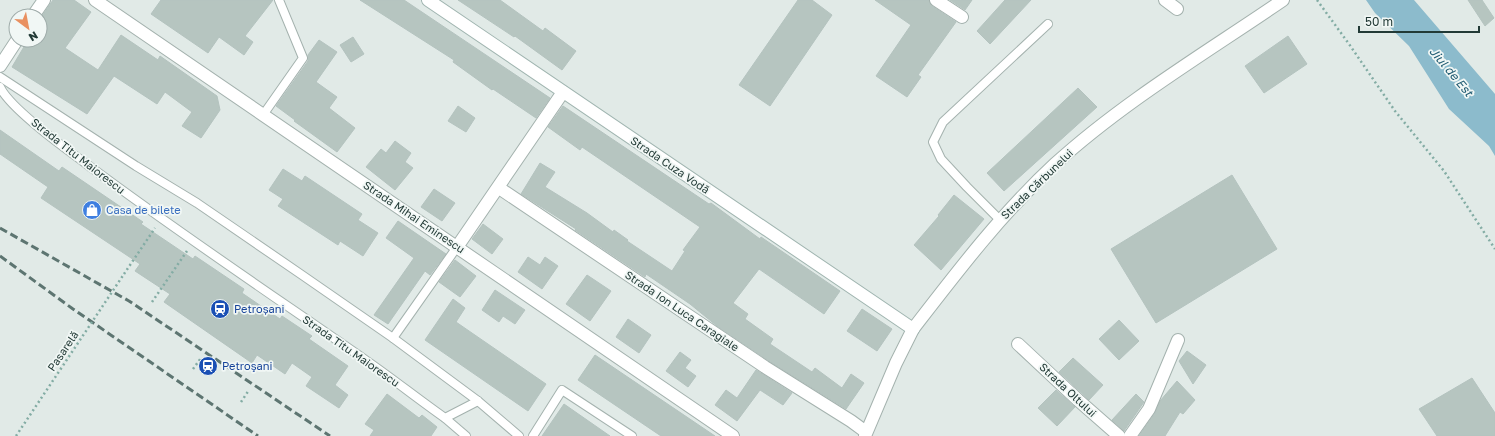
<svg xmlns="http://www.w3.org/2000/svg" width="1495" height="436" font-family="'Golos Text',sans-serif">
	<rect width="100%" height="100%" fill="#e1eae7"/>
	<polygon fill="#8cbbcc" points="1366,0 1414,0 1495,94 1495,156 1489,146 1449,109 1409,46 1375,13"/>
	<g fill="#b6c5c0" stroke="#b4c3bf">
		<polygon points="53,0 74,0 91,12 65,48 98,70 121,35 158,60 160,56 217,96 220,110 201,138 182,126 192,112 165,92 157,104 114,76 87,114 12,67 28,40 40,40 40,19"/>
		<polygon points="161,0 273,0 245,36 253,42 244,55 219,37 208,53 151,14"/>
		<polygon points="360,0 404,0 550,98 536,118 493,89 492,90 453,62 454,60"/>
		<polygon points="458,0 500,0 543,31 545,28 576,51 562,70 515,36 514,37"/>
		<polygon points="798,0 812,0 832,15 770,106 739,85"/>
		<polygon points="875,0 929,0 932,6 956,22 918,75 921,77 907,97 876,76 911,25"/>
		<polygon points="950,0 972,0 965,10"/>
		<polygon points="1005,0 1031,0 990,44 977,31"/>
		<polygon points="1468,0 1482,0 1494,18 1485,26"/>
		<polygon points="1288,36 1307,64 1264,93 1245,66"/>
		<polygon points="353,37 364,54 351,62 340,45"/>
		<polygon points="319,40 337,52 316,82 337,97 329,108 355,128 337,152 294,121 295,120 276,106 308,61 308,55"/>
		<polygon points="1078,88 1097,107 1004,191 987,173"/>
		<polygon points="458,106 475,118 466,132 448,121"/>
		<polygon points="563,106 709,204 711,203 760,239 761,237 840,291 824,314 759,269 733,303 748,314 745,319 773,339 770,344 812,372 815,368 842,388 851,374 864,383 846,409 769,361 717,326 690,304 646,274 645,277 575,230 576,229 521,194 540,163 555,172 545,187 587,213 613,232 614,230 628,240 627,241 672,271 685,251 683,250 700,227 582,147 580,150 548,127"/>
		<polygon points="0,130 59,171 62,167 143,222 141,224 193,259 195,256 244,289 242,293 280,319 282,316 312,336 309,339 348,366 335,385 348,395 339,408 306,386 312,377 292,363 285,374 257,355 252,363 164,302 170,294 135,271 140,264 41,198 48,187 0,154"/>
		<polygon points="395,141 411,153 405,162 413,168 395,190 366,167 381,149 386,153"/>
		<polygon points="283,169 302,181 305,176 362,214 358,220 378,233 363,256 340,241 338,245 278,206 283,199 269,190"/>
		<polygon points="1232,175 1277,249 1156,323 1111,249"/>
		<polygon points="434,189 455,203 442,221 421,207"/>
		<polygon points="954,195 984,219 941,270 914,245 939,216 938,215"/>
		<polygon points="398,221 446,254 430,275 425,271 388,324 374,315 414,258 386,238"/>
		<polygon points="483,224 503,239 492,254 472,239"/>
		<polygon points="528,257 540,265 545,257 558,266 542,289 518,272"/>
		<polygon points="455,260 476,276 460,297 439,282"/>
		<polygon points="587,275 611,291 590,321 566,304"/>
		<polygon points="495,290 525,310 515,324 503,316 499,322 482,310"/>
		<polygon points="453,299 465,308 456,322 546,384 528,411 425,340"/>
		<polygon points="862,309 892,329 877,351 847,331"/>
		<polygon points="628,319 651,335 639,353 616,337"/>
		<polygon points="1119,320 1139,341 1119,360 1099,339"/>
		<polygon points="1187,351 1206,365 1193,384 1179,361"/>
		<polygon points="680,352 691,360 685,368 696,376 688,387 666,371"/>
		<polygon points="595,355 715,436 661,436 578,380"/>
		<polygon points="1073,358 1103,385 1089,400 1059,372"/>
		<polygon points="756,370 792,393 783,405 760,390 737,421 715,405 726,390 737,398"/>
		<polygon points="1472,378 1495,413 1495,436 1437,436 1419,409"/>
		<polygon points="1177,381 1195,400 1183,414 1180,412 1165,436 1139,436 1155,413 1160,401"/>
		<polygon points="1056,390 1075,407 1057,426 1038,408"/>
		<polygon points="387,394 419,418 422,415 437,427 431,436 370,436 374,430 365,424"/>
		<polygon points="1136,394 1144,402 1124,431 1112,420"/>
		<polygon points="564,404 610,436 542,436"/>
	</g>
	<g fill="none" stroke-linecap="round" stroke-linejoin="round">
		<defs>
			<g id="service">
				<polyline points="0,77 136,166 197,203 302,275 393,338 478,401 519,436"/>
				<path d="M0 87C10 109 70 152 92 168 182 235 275 297 367 361 393 379 418 399 445 418L478 401"/>
				<polyline points="263,115 303,58 279,0"/>
				<polyline points="1000,220 967,187 941,159 933,142 943,122 1048,24"/>
				<polyline points="393,338 457,247"/>
				<polyline points="445,418 466,436"/>
				<polyline points="533,436 562,390 632,436"/>
			</g>
			<g id="minor">
				<polyline points="95,0 733,436"/>
				<polyline points="936,0 962,17"/>
				<polyline points="1165,0 1177,9"/>
				<polyline points="33,16 44,0"/>
				<polyline points="0,66 17,40"/>
				<polyline points="499,188 765,367 851,421 866,432"/>
				<polyline points="457,247 563,92"/>
				<path d="M913 329C957 272 1001 214 1055 164 1123 102 1207 52 1283 0"/>
				<polyline points="1018,344 1078,400 1119,436"/>
				<polyline points="1130,436 1149,409 1178,340"/>
			</g>
			<polyline id="tertiary" points="865,436 896,363 913,329"/>
			<polyline id="secondary" points="428,0 913,329"/>
		</defs>
		<use href="#service" stroke="#a4b2ae" stroke-width="10"/>
		<use href="#minor" stroke="#a4b2ae" stroke-width="14"/>
		<use href="#tertiary" stroke="#a4b2ae" stroke-width="14"/>
		<use href="#secondary" stroke="#a0b5b0" stroke-width="14"/>
		<g stroke="#83aca4" stroke-width="2.5" stroke-dasharray="2 3" stroke-linecap="butt">
			<polyline points="1317,0 1349,44 1395,111 1444,171 1495,249"/>
			<polyline points="124,274 155,228"/>
			<polyline points="152,302 187,251"/>
			<polyline points="193,369 201,358"/>
			<polyline points="241,402 249,390"/>
		</g>
		<use href="#service" stroke="#fff" stroke-width="8"/>
		<use href="#minor" stroke="#fff" stroke-width="12"/>
		<use href="#tertiary" stroke="#fff" stroke-width="12"/>
		<use href="#secondary" stroke="#fff" stroke-width="12"/>
		<g stroke="#5d7571" stroke-width="3" stroke-dasharray="8 4" stroke-linecap="butt">
			<polyline points="0,228 129,301 330,436"/>
			<polyline points="0,256 73,309 258,436"/>
		</g>
		<polyline stroke="#83aca4" stroke-width="2.5" stroke-dasharray="2 3" stroke-linecap="butt" points="16,436 124,274"/>
	</g>
	<defs>
		<symbol id="shop-disc" viewBox="-11 -11 22 22"><circle r="9.5" fill="#3f7fe0" stroke="#f1f7f5"/><path d="M-5-2.5h2.3a2.7 3.5 0 0 1 5.4 0H5L5.5 6h-11ZM-1.5-2.5h3a1.5 2.3 0 0 0-3 0Z" fill="#fff"/></symbol>
		<symbol id="station-disc" viewBox="-11 -11 22 22"><circle r="9.5" fill="#1a4fb4" stroke="#f1f7f5"/><path d="M-3-6H3Q5-6 5-4V2Q5 4 3 4L4.5 6H3L1.5 4h-3L-3 6H-4.5L-3 4Q-5 4-5 2V-4Q-5-6-3-6ZM-3.5-4v3h7v-3ZM-3.5 1v1.5H-2V1ZM2 1v1.5H3.5V1Z" fill="#fff"/></symbol>
	</defs>
	<g fill-rule="evenodd">
		<use href="#shop-disc" x="81" y="199" width="22" height="22"/>
		<use href="#station-disc" x="209" y="298" width="22" height="22"/>
		<use href="#station-disc" x="197" y="355" width="22" height="22"/>
	</g>
	<g text-anchor="middle" stroke-width="3.5" stroke-linejoin="round" paint-order="stroke">
		<g font-size="11" fill="#223a36" stroke="#f1f7f5">
			<text transform="translate(78 156) rotate(38)" y="4">Strada Titu Maiorescu</text>
			<text transform="translate(670 165) rotate(34)" y="4">Strada Cuza Vodă</text>
			<text transform="translate(1037 184) rotate(-44)" y="4">Strada Cărbunelui</text>
			<text transform="translate(414 217) rotate(34)" y="4">Strada Mihai Eminescu</text>
			<text transform="translate(682 311) rotate(34)" y="4">Strada Ion Luca Caragiale</text>
			<text transform="translate(63 351) rotate(-56)" y="4">Pasarelă</text>
			<text transform="translate(351 351) rotate(35)" y="4">Strada Titu Maiorescu</text>
			<text transform="translate(1068 390) rotate(43)" y="4">Strada Oltului</text>
		</g>
		<g font-size="11" fill="#366cbe" stroke="#f1f7f5" text-anchor="start">
			<text x="106" y="214">Casa de bilete</text>
		</g>
		<g font-size="11" fill="#164399" stroke="#f1f7f5" text-anchor="start">
			<text x="234" y="313">Petroșani</text>
			<text x="222" y="370">Petroşani</text>
		</g>
		<g font-size="12" font-style="italic" fill="#205b72" stroke="#f1f7f5">
			<text transform="translate(1451 72) rotate(50)" y="4">Jiul de Est</text>
		</g>
	</g>
	<g transform="translate(28 28) rotate(148)"><circle r="19" fill="#f1f7f5" stroke="#9eaba9"/>
	<path d="M0-3L7 15L0 10L-7 15Z" fill="#e99060"/>
	<text y="-6" font-size="11" font-weight="bold" text-anchor="middle" fill="#223a36">N</text>
	</g>
	<path d="M1359 26v6h120v-6" fill="none" stroke="#223a36" stroke-width="2"/>
	<text x="1365" y="26" font-size="12" fill="#223a36" stroke="#f1f7f5" stroke-width="3" paint-order="stroke">50 m</text>
</svg>
